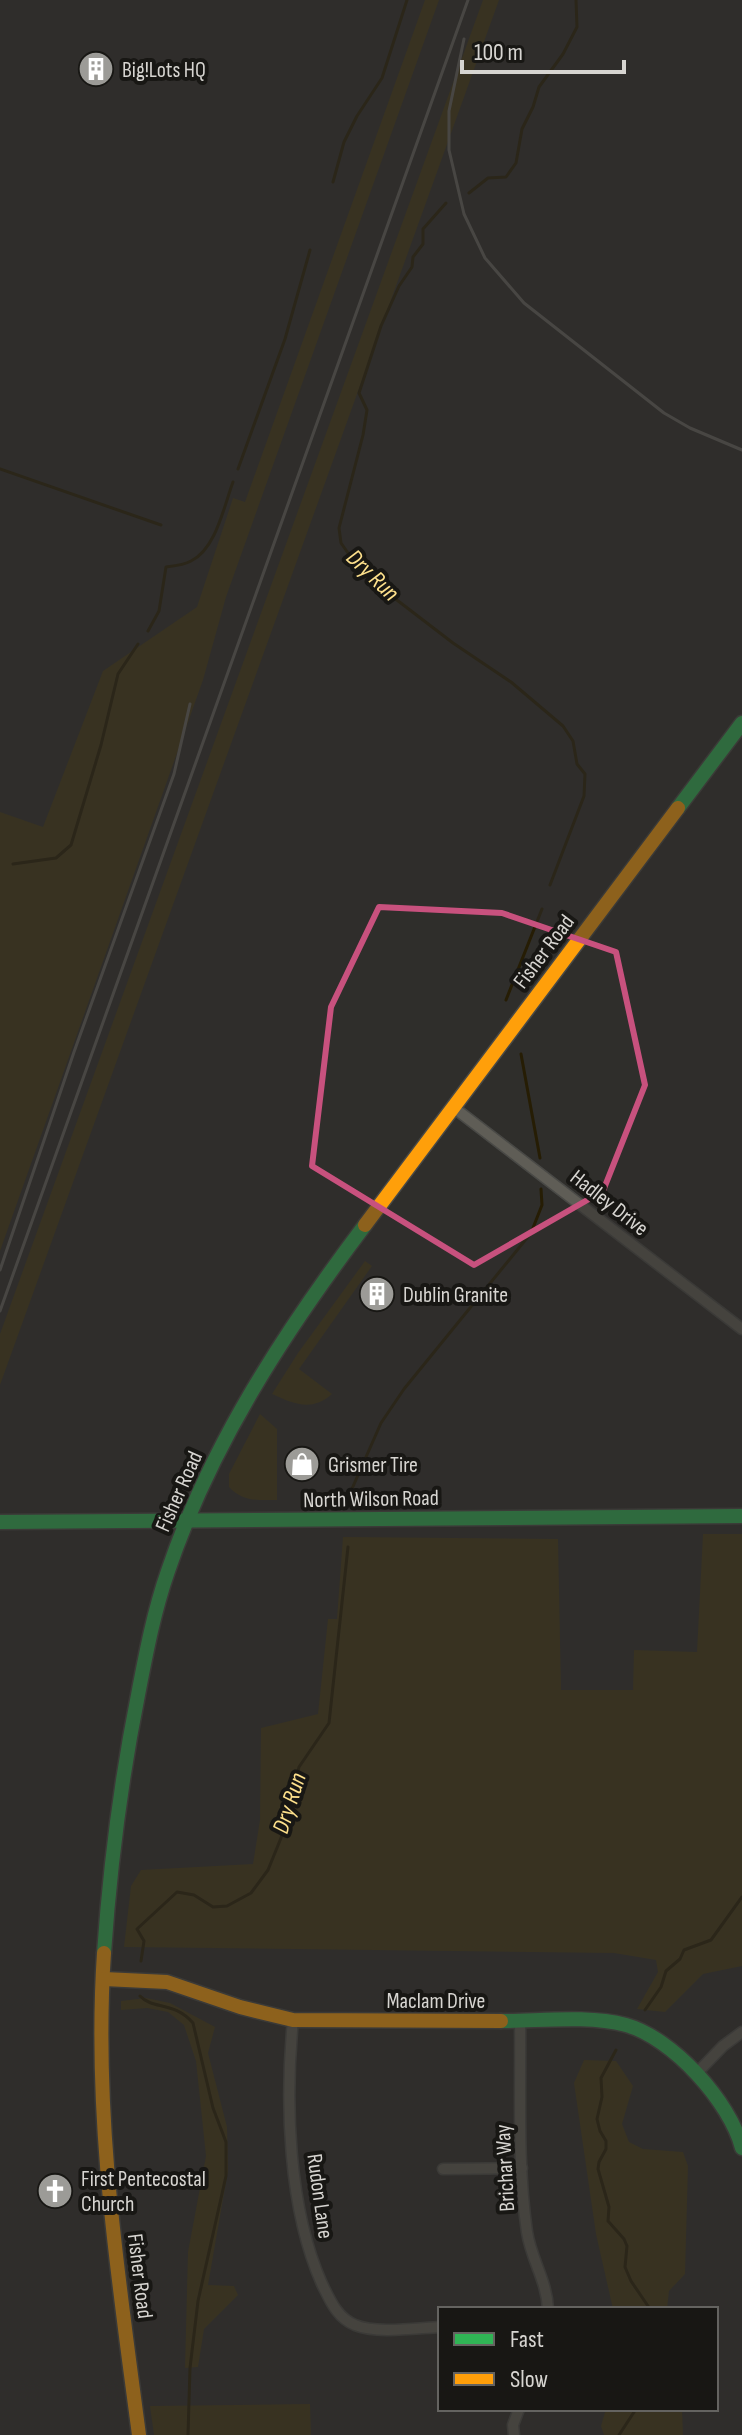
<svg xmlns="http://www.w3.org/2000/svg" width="742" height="2435" font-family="'Sofia Sans Condensed',sans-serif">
	<rect width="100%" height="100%" fill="#2f2e2b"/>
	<g fill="#433816">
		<polygon points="425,0 439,0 226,597 203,680 0,1251 0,812 43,827 103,671 197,607 233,498 245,502"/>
		<polygon points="483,0 499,0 0,1385 0,1334"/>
		<path d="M365 1261 372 1266 299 1369 332 1394C312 1412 294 1404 272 1394L298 1353Z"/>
		<path d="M260 1414 277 1429V1500C257 1500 243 1502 229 1487V1474Z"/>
		<polygon points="703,1534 742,1534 742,1966 703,1974 665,2012 637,2009 658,1972 656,1960 614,1953 124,1947 131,1886 141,1870 253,1864 260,1820 261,1728 318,1714 328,1619 337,1619 343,1537 558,1539 561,1690 633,1690 634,1650 697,1652"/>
		<polygon points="146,1998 170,2003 215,2027 208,2053 227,2127 228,2170 208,2285 234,2286 238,2295 204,2329 198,2367 185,2368 188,2252 206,2156 196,2061 184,2025 168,2012 147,2008 121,2010 121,2001"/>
		<polygon points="584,2060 616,2061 633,2086 622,2124 629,2142 643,2149 683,2152 688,2166 685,2274 669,2291 667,2309 613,2309 596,2234 574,2083"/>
		<polygon points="310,2404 311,2435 154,2435 150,2406"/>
		<polygon points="606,2409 682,2409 683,2435 604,2435 601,2426"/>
	</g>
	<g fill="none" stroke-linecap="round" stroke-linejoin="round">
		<g stroke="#261d04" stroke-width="3">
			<polyline points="333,182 344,142 357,116 382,78 407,0"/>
			<polyline points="469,193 488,178 506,177 516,163 522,129 533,107 539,87 563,54 577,27 576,0"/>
			<polyline points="446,203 423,229 423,244 413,257 412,267 399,286 381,326 359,393 367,410 363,435 339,528 341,543 355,563 376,584 453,643 511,682 563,726 573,741 577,764 585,774 584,796 550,885"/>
			<polyline points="0,469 161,525"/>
			<polyline points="238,469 285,339 310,250"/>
			<path d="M148 631 159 611 166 567C174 566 184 565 191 561 216 549 224 506 233 482"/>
			<polyline points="13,864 56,858 71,845 101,745 118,674 138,644"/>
			<polyline points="506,1000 542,909"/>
			<polyline points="521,1054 540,1158"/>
			<polyline points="351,1491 381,1423 404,1389 531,1233 542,1205 541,1189"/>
			<polyline points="141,1961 144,1941 137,1929 177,1892 194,1895 213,1907 227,1906 251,1893 268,1870 281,1838 299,1767 329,1723 348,1547"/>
			<path d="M140 1996C153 2010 174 2001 193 2023L213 2108 226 2142V2176L198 2301 190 2368 188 2435"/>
			<polyline points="645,2010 661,1987 666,1971 680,1959 684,1950 711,1940 742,1897"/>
			<polyline points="616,2050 601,2078 602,2097 597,2119 600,2131 606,2141 606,2149 599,2162 598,2169 609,2207 608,2221 624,2239 627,2246 625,2267 631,2281 650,2309"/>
			<polyline points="619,2435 636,2409"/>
		</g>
		<defs>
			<g id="street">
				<polyline points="453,1107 742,1329"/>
				<path d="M293 2020C285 2102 288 2208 322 2284 330 2300 337 2318 355 2325 376 2334 417 2328 440 2327"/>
				<path d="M520 2022C521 2091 517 2163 527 2232 531 2259 547 2281 548 2309"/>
				<polyline points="696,2074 723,2046 742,2032"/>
				<polyline points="443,2169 522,2168"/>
				<polyline points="514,2435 513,2425 519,2409"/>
			</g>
			<g id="fast">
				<polyline points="678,808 742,723"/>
				<polyline points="0,1522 742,1516"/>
				<path d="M104 1953C110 1866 121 1780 138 1695 146 1653 154 1611 168 1571 211 1444 285 1331 365 1225"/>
				<path d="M501 2021C541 2021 587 2015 626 2025 673 2038 730 2102 742 2148"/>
			</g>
			<g id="slow">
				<polyline points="365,1225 678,808"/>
				<path d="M104 1953C93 2115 118 2275 139 2435"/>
				<polyline points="104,1979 167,1982 240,2007 293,2020 501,2021"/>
			</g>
		</defs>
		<use href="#street" stroke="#494946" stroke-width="13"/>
		<use href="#fast" stroke="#494946" stroke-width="17"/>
		<use href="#slow" stroke="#494946" stroke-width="17"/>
		<use href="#street" stroke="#5f5d56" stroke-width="10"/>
		<use href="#fast" stroke="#30b455" stroke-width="14"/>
		<use href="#slow" stroke="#ff9f0a" stroke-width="14"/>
		<g stroke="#676561" stroke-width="3">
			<polyline points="464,39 449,111 449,150 464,214 485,258 524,303 664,413 690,428 742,450"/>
			<polyline points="0,1270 74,1052 174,774 190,704"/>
			<polyline points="0,1311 468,0"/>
		</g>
	</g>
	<path d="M0 0H742V2435H0ZM379 907 502 913 616 952 645 1085 603 1191 474 1265 312 1166 331 1007Z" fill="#2f2e2b" fill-opacity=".55" fill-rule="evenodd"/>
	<path fill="none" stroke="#c8517e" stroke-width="6" stroke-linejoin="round" d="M379 907 502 913 616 952 645 1085 603 1191 474 1265 312 1166 331 1007Z"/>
	<defs>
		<symbol id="building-disc" viewBox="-11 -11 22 22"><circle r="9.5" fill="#9c9b97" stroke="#181714"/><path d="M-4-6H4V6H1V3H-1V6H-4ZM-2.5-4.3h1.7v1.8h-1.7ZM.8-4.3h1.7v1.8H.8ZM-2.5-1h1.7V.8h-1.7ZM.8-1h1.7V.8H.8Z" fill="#fff"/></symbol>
		<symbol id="shop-disc" viewBox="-11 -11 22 22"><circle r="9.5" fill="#9c9b97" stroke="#181714"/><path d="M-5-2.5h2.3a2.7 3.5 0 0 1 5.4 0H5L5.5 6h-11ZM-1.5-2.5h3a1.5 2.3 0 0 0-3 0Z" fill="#fff"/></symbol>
		<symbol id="church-disc" viewBox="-11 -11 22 22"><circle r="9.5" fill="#9c9b97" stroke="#181714"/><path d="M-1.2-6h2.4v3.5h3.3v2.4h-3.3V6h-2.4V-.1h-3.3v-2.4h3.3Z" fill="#fff"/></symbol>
	</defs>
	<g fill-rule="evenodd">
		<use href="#building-disc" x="76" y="49" width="40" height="40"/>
		<use href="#building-disc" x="357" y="1274" width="40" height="40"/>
		<use href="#shop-disc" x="282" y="1444" width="40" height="40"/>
		<use href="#church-disc" x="35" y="2171" width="40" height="40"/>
	</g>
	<g text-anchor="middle" stroke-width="8" stroke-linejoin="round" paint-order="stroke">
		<g font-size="22" fill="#d7d5d1" stroke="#181714" text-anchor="start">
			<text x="122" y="77">Big!Lots HQ</text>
			<text x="403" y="1302">Dublin Granite</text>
			<text x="328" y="1472">Grismer Tire</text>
			<text x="81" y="2186">First Pentecostal<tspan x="81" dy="25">Church</tspan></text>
		</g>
		<g font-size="22" fill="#d7d5d1" stroke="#181714">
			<text transform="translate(543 951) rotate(-53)" y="8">Fisher Road</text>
			<text transform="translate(610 1202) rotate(38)" y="8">Hadley Drive</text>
			<text transform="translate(178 1491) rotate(-66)" y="8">Fisher Road</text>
			<text transform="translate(371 1498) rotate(-1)" y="8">North Wilson Road</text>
			<text x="436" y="2008">Maclam Drive</text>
			<text transform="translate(504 2168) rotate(-93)" y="8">Brichar Way</text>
			<text transform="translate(321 2196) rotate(82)" y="8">Rudon Lane</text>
			<text transform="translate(141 2276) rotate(83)" y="8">Fisher Road</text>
		</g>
		<g font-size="24" font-style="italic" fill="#fee18c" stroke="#181714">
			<text transform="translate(373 575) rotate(44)" y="8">Dry Run</text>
			<text transform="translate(289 1803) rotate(-72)" y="8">Dry Run</text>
		</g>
	</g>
	<rect x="438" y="2307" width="280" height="104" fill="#181714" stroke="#646360" stroke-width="2"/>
	<rect x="454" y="2333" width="40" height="12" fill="#30b455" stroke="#646360" stroke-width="2"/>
	<text x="510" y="2347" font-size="24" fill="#d7d5d1">Fast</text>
	<rect x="454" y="2373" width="40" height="12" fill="#ff9f0a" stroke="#646360" stroke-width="2"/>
	<text x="510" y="2387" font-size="24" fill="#d7d5d1">Slow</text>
	<path d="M462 60v12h162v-12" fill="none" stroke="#d7d5d1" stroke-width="4"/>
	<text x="474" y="60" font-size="24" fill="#d7d5d1" stroke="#181714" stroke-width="6" paint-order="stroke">100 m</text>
</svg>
